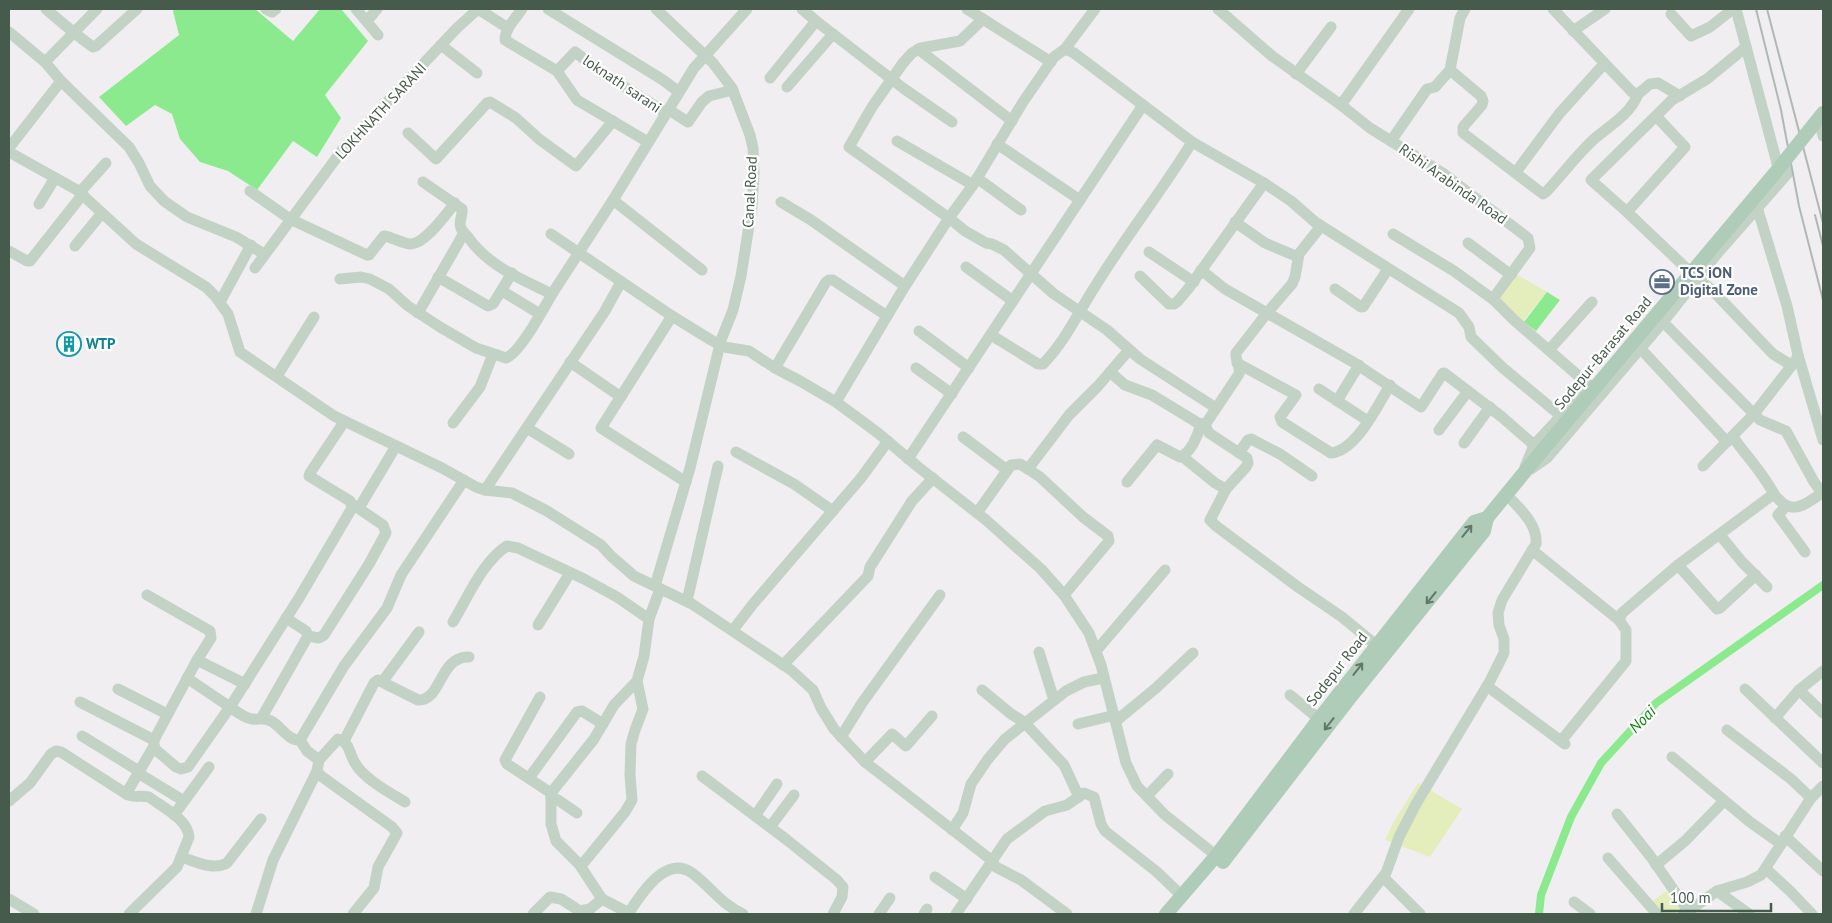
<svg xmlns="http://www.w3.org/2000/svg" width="1832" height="923" font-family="'PT Sans',sans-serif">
	<rect width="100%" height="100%" fill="#f0eef1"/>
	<g fill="#e4eebd">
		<polygon points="1514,273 1547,292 1523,321 1497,299"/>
		<polygon points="1418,783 1462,809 1430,857 1385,840 1393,823"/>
		<polygon points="1666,891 1681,908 1673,914 1662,914 1650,903"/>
	</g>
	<g fill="#8bea8d">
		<polygon points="174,9 255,9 293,41 320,9 341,9 368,41 325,95 341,118 317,157 293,141 257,190 228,171 200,162 180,139 172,114 155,105 126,126 99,97 179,35 173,11"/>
		<polygon points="1547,292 1560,300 1536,331 1524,322"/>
	</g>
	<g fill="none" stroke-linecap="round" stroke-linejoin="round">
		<polyline stroke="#8bea8d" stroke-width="8" points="1539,914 1541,895 1571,817 1601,763 1656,703 1823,585"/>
		<g stroke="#c2d3c6" stroke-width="11">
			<path d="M46 9C61 22 76 35 93 47L96 46 137 9"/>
			<polyline points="266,9 272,12 276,9"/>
			<polyline points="356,9 378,35"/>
			<polyline points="478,9 508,28"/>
			<path d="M522 9C516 18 505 28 505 40L557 71 577 100 648 142"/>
			<polyline points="548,9 663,80 679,92"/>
			<polyline points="802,9 816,21 903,88 952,122"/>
			<polyline points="967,9 1051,62"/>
			<polyline points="1218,9 1272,56 1341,105 1370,128 1444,174 1528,238 1530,248 1495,296 1494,300 1514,320 1589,385"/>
			<polyline points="1553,9 1632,92 1638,94 1650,84 1658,83 1680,96"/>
			<polyline points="1736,9 1777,163"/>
			<polyline points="1671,14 1691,36 1710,27 1733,9"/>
			<polyline points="983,19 960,41 921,48 912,53 903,63 872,107 849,147 949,218 965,231 986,243 992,244 1004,250 1054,294 1107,330 1140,359 1216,408"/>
			<polyline points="367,21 377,9"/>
			<polyline points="1573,31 1605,9"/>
			<polyline points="9,32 45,62 61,81 9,148"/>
			<polyline points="441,45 477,73"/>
			<polyline points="918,49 1012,121"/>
			<polyline points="1065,49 1095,9"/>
			<polyline points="45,62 97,9"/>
			<path d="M1450 70 1481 96 1483 101 1482 105 1463 127V133L1543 194 1546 192C1562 175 1576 156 1593 140 1609 126 1630 115 1638 94"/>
			<polyline points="557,71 575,52 604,74 666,113"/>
			<polyline points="1296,74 1331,27"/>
			<polyline points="770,78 816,21"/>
			<polyline points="61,81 129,147 139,163 150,186 164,201 187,217 236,237 264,254"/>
			<polyline points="787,87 833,34"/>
			<polyline points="1341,105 1409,9"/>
			<polyline points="669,110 688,122 702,102 709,96 733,90"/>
			<polyline points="1656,116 1685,147 1627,212 1687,269"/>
			<polyline points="1823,126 1821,128 1823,136"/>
			<polyline points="408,133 436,159 487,103 490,102 516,118 539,139 576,166 613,121"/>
			<polyline points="897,141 973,185"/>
			<polyline points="1391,141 1427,89 1435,87 1450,70 1460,18 1465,9"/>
			<polyline points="997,144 1080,200"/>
			<polyline points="9,152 77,190 136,244 206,287 215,296 228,314 240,352 334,416 442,468 476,487 485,490 512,493 547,511 601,545 611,556 634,576 692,604 791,670 813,690 821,708 834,729 865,762 990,859 996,867 1021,880 1067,914"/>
			<polyline points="1516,172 1559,114 1604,64"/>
			<polyline points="977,178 1021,210"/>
			<path d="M423 182 462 209C463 216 458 222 461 228 462 232 466 234 468 237 487 265 522 280 552 294L613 200 694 68 747 9"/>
			<path d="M250 191 290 219 367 255H369L384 236C393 237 402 244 411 244 426 243 446 214 455 203"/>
			<polyline points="80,192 106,163"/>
			<polyline points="613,200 702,270"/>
			<polyline points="781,202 811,220 905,286"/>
			<polyline points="39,204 55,178"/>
			<polyline points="1627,212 1591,180 1672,100 1707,79 1746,47"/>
			<polyline points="1235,222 1265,243 1298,257"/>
			<polyline points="551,234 672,316 711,340 724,347 749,351 775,368 800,381 836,402 878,433 917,466 986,520 1041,569 1064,595 1089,633 1101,665 1126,763 1137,786 1165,815 1223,861"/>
			<polyline points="1393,234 1454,271 1494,300"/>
			<polyline points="1468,243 1511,275"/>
			<polyline points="75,246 102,213"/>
			<polyline points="9,251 27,261 30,261 83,194"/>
			<polyline points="1149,252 1194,282"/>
			<polyline points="966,267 1013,301"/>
			<polyline points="255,268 343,149 457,28 478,9"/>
			<polyline points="1201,270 1225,289 1353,362 1421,407 1443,373 1444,373 1502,417 1534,445"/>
			<polyline points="1140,276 1169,304 1174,304 1178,301 1188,289 1264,183"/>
			<polyline points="438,277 488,306 493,304 512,273"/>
			<polyline points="1698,278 1714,292 1773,354 1791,365"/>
			<path d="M340 279 361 277 370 279 389 289 408 306 440 327 476 348 506 358C520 353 544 308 552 294"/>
			<polyline points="1335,289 1361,307 1363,307 1388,269"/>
			<polyline points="502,291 540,314"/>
			<polyline points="220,302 251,245"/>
			<polyline points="418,313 464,233"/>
			<polyline points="672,316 601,428 686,482"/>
			<polyline points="1663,322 1760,420 1786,431 1814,482 1823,494"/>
			<polyline points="919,331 969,368"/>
			<path d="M991 335 1038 364H1043C1065 342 1079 311 1096 285 1126 236 1162 191 1192 142"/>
			<polyline points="1640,348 1727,442"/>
			<polyline points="1549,350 1592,302"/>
			<polyline points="1798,355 1823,440"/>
			<polyline points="570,362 621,397"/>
			<path d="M1237 363 1296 395 1280 417 1282 422 1331 453C1356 451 1378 405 1390 385"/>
			<polyline points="775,368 826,282 829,280 833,280 887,316"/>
			<polyline points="916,368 952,394"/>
			<path d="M1110 372 1125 385 1152 395 1198 423 1204 424 1207 422 1239 374C1241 367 1235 361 1236 353L1267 313 1292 284 1295 277 1299 254 1321 226"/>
			<polyline points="277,376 314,317"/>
			<polyline points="1319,389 1368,421"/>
			<polyline points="1337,401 1359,365"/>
			<polyline points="836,402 905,286 949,218 973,185 1023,102 1054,57 1065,49 1074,53 1192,142 1264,183 1291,201 1315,222 1459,313 1469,327 1471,337 1503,368 1561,416"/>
			<polyline points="453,423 480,387 493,354"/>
			<polyline points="527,428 569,454"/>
			<polyline points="1439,430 1468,391"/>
			<polyline points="963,437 1007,470"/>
			<path d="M1733 437C1747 457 1764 474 1775 496"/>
			<polyline points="1464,443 1490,407"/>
			<polyline points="736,452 794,484 833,511"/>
			<polyline points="1239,453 1248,440 1251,439 1280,454 1312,476"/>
			<polyline points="1183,457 1215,483 1226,489 1246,467 1248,463 1247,458 1209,433 1204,424"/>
			<polyline points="908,459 1143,105"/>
			<polyline points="1703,466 1754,414 1796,360 1798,355 1787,306 1757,207"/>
			<polyline points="1525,467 1534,445 1587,388"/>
			<polyline points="1028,469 1069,415 1098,386 1129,350"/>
			<polyline points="1531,469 1547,458 1663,322 1716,255 1788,173 1785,167 1777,163"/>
			<path d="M1127 482 1157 445 1180 457C1191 453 1198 435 1201 424"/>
			<polyline points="1226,489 1210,520 1216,526 1298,587 1342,617 1376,645"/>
			<polyline points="485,490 605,311 621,282"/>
			<polyline points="1786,506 1778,515 1805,552"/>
			<polyline points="359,508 396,446"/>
			<polyline points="977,513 1011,465 1020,464 1028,469 1040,477 1083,517 1108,536 1109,541 1064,595"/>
			<polyline points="1720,535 1742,562 1767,587"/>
			<polyline points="1532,550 1619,620"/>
			<polyline points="1678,565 1717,609 1720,608 1756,575"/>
			<polyline points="655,586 690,468 721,340 733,310 741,276 752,207 754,173 753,148 750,135 732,88 713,63 656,9"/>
			<path d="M147 595 210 631 211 638 197 660 154 740V746L156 750 176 767 181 769 188 767 230 707C237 712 244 718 252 719 260 720 263 717 271 721 281 726 288 741 300 740L344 666 387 608 401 575 464 480"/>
			<polyline points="687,601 718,466"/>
			<path d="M453 622C468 597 483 561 507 546L518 548 584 579 617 597 649 619"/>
			<polyline points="538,625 570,573"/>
			<polyline points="733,630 753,604 861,478 888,441"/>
			<polyline points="308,636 319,638 324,635 369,564 386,533 383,525 352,504"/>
			<polyline points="1096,651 1165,570"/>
			<polyline points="1039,652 1054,700"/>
			<polyline points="197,660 245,684"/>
			<polyline points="783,665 868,576 870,567 912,501 933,478"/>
			<polyline points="1823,671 1799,690 1823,713"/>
			<polyline points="187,678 230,707 299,598 352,508 350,501 309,476 310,473 344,422"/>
			<polyline points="383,681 419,632"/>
			<polyline points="1487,686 1565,744"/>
			<polyline points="118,689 167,714"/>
			<polyline points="1745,689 1823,763"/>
			<polyline points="982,690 1011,714 1024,722 1064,765 1079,797"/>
			<polyline points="1290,695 1319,719"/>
			<polyline points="540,697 505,760 507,764 551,793 594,739 614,705 637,681"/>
			<polyline points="80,702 154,740"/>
			<polyline points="262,717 308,636 306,631 286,618"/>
			<polyline points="1775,718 1799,690"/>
			<polyline points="1116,721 1156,688 1193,653"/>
			<polyline points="1078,724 1115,715"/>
			<polyline points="1727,730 1791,779 1811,798"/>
			<polyline points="82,736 139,771"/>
			<polyline points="841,737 862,703 940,595"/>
			<polyline points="300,740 307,751 319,760 317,771 321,776 392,827 397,833 378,867 374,888 353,914"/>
			<path d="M344 741 374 683 378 680 418 700C442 701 439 656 469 657"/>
			<path d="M1561 741 1626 661V630L1619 620 1622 613 1678 565 1771 496H1775C1779 499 1783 505 1788 506 1799 511 1813 499 1822 493"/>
			<polyline points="1672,757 1750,822 1781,844"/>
			<path d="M319 760 338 739C350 742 349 754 355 763 364 779 390 793 405 802"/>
			<polyline points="865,762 892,734 906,746 932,716"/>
			<polyline points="138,773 184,801"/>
			<polyline points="702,776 787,840 837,880 843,887 842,897 833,914"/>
			<polyline points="529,778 577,712 582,711 603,724"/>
			<polyline points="551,793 551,824 556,841 579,864 602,899"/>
			<polyline points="126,794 154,746"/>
			<polyline points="1147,796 1168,774"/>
			<polyline points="551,797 558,800 577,813"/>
			<path d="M9 801 30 783 51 754 56 751 61 752 128 795C135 798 141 795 149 797 162 807 188 819 189 837L177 867 129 914"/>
			<polyline points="1617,814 1651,857 1684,905 1688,914"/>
			<polyline points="174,815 209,767"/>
			<polyline points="755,816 777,784"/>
			<polyline points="770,827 794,795"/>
			<polyline points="952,830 963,813 971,784 988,759 1005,739 1066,691 1084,682 1103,678"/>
			<polyline points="1785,836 1823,871"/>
			<path d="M181 857C195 861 213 871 227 863L261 819"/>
			<polyline points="1608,858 1657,914"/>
			<polyline points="1656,865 1685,841 1724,801"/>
			<polyline points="581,866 625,812 632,800 630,775 631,744 635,730 643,709 637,681 644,656 649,619 660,589"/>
			<polyline points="1766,869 1790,891 1812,914"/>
			<polyline points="935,877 967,899"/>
			<polyline points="1383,877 1420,914"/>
			<polyline points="1717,891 1749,914"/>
			<polyline points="9,899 34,914"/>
			<polyline points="1574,902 1590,914"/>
			<polyline points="256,914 273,860 317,771"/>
			<polyline points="533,914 550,897 561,899 580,911 590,909 602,899 629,913"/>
			<path d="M628 914C640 896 665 854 692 873 710 886 722 905 743 914"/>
			<polyline points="879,914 890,898"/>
			<polyline points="924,914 927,909"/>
			<polyline points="956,914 1007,839 1045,811 1067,805 1084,793 1094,797 1101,824 1105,831 1157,872 1182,896"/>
			<path d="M1354 914 1386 873 1399 837 1416 804 1490 681 1504 653V639L1499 625 1498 613 1502 600 1536 544C1538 524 1519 508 1506 494"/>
			<polyline points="1684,914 1717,891 1747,882 1761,875 1811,798 1823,786"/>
		</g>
		<g stroke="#aeccb8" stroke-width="14">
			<polyline points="1223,862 1349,699 1484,531 1487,518"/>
			<polyline points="1166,914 1216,856 1319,719 1474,522 1487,518 1541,452"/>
		</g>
		<g stroke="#b0b8b4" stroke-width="2">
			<polyline points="1756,9 1781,110 1799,206 1823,300"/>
			<polyline points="1767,9 1823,223"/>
			<polyline points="1815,215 1823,246"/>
		</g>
		<polyline stroke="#aeccb8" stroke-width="14" points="1541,452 1775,173 1823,113"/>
	</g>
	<defs><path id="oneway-shaft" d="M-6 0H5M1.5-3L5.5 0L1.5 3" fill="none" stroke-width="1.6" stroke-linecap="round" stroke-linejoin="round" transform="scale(1.25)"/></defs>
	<g stroke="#617767">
		<use href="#oneway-shaft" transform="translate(1467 531) rotate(-51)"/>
		<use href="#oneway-shaft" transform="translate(1431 598) rotate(129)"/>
		<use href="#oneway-shaft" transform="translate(1358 669) rotate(-52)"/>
		<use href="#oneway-shaft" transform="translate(1329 724) rotate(128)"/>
	</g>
	<defs>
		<symbol id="office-ring" viewBox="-11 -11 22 22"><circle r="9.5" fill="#fff" stroke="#5c6f8a" stroke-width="1.5"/><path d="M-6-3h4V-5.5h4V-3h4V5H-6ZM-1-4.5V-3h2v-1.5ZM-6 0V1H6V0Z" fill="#5c6f8a"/></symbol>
		<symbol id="building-ring" viewBox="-11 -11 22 22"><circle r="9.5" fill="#fff" stroke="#0f9aa8" stroke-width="1.5"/><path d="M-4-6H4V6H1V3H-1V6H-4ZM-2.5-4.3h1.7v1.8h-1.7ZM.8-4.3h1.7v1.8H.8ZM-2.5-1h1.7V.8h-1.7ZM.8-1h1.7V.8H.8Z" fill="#0f9aa8"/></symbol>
	</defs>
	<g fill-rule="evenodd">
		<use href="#office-ring" x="1648" y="268" width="28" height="28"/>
		<use href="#building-ring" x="55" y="330" width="28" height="28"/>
	</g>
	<g text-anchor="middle" stroke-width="4.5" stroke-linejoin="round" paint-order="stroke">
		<g font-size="15" fill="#475b4c" stroke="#fff">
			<text transform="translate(622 84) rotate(34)" y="5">loknath sarani</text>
			<text transform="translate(381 111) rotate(-47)" y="5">LOKHNATH SARANI</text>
			<text transform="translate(1453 184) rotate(35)" y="5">Rishi Arabinda Road</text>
			<text transform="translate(750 192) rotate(-87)" y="5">Canal Road</text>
			<text transform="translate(1603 353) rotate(-50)" y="5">Sodepur-Barasat Road</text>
			<text transform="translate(1337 669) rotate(-52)" y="5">Sodepur Road</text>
		</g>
		<g font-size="15" font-weight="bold" fill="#4e5e75" stroke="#fff" text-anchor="start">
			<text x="1680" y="278">TCS iON<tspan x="1680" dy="17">Digital Zone</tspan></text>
		</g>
		<g font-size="15" font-weight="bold" fill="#0d838f" stroke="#fff" text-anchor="start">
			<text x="86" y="349">WTP</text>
		</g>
		<g font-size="16" font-style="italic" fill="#0f8713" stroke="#fff">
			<text transform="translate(1642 719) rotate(-46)" y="6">Noai</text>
		</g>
	</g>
	<rect width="1832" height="923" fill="none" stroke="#475b4c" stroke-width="20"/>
	<path d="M1662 903v8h109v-8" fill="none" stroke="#475b4c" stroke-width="2.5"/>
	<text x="1670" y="903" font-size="15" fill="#475b4c" stroke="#ffffff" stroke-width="4" paint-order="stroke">100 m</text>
</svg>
